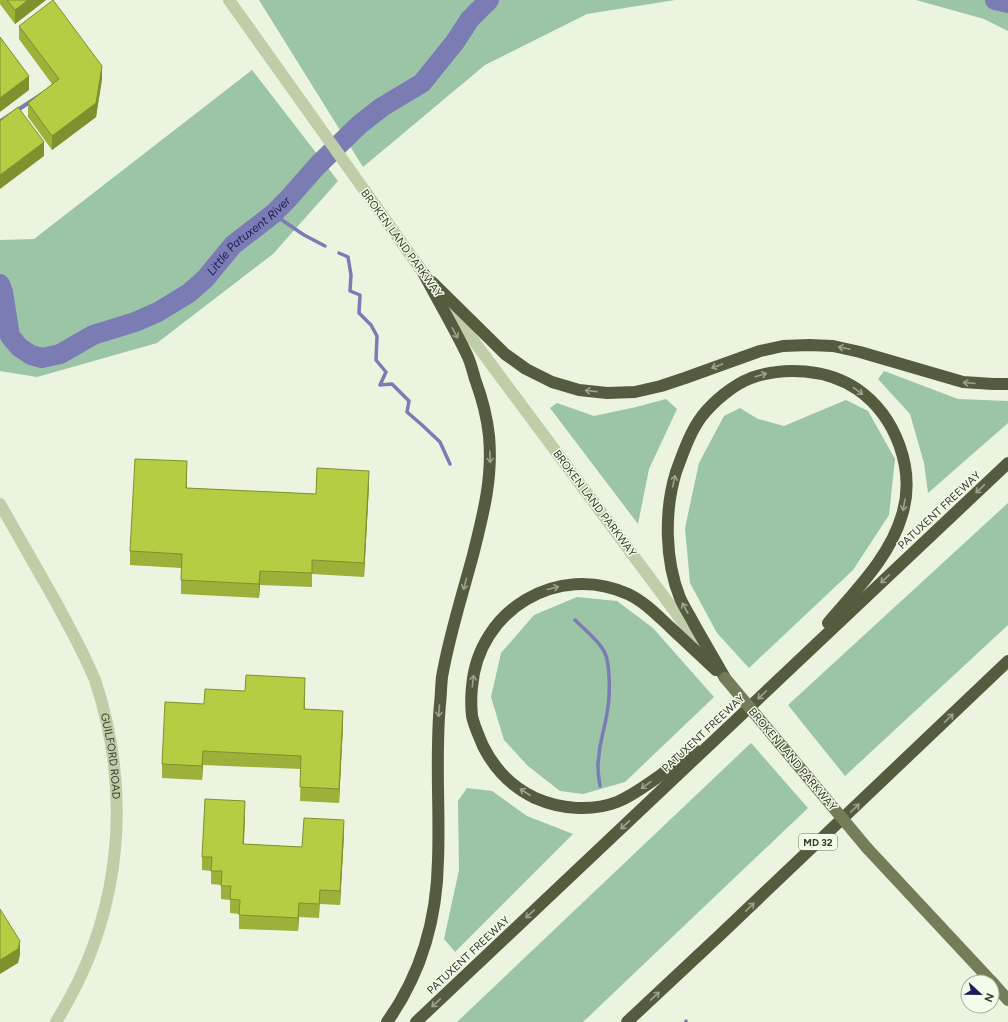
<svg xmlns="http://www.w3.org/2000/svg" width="1008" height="1022" font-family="Figtree,sans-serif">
	<rect width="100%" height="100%" fill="#eaf4de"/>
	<g fill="#9cc4a7">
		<polygon points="259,0 675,0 587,14 485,65 363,167"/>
		<polygon points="916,0 1008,0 1008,31 984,19"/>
		<polygon points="252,70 338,181 273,254 157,343 37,377 0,371 0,240 34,239"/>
		<polygon points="884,371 958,399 1008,401 1008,423 928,493 924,463 910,414 878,379"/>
		<polygon points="666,399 677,409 649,469 638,524 550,408 557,403 594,416 636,407"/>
		<polygon points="846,400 868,411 895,459 889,515 853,570 749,668 717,633 690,583 685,528 699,463 724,416 740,408 758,419 784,426"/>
		<polygon points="1008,503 1008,625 845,776 788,705"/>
		<polygon points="577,597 617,601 653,628 714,697 625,782 583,794 560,791 528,766 504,740 491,697 501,653 534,615"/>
		<polygon points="751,743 808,808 583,1022 457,1022"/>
		<polygon points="467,788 492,791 527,816 573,834 455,952 444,939 459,870 458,801"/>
	</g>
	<polygon fill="#7b7cb3" points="46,89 49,92 0,124 0,119"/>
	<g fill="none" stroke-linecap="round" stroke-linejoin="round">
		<g stroke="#7b7cb3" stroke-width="3.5">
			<polyline points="273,214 304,235 325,246"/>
			<polyline points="339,253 348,257 351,275 350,291 360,295 359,313 371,325 377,336 376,360 386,372 380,385 392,384 409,401 407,412 422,425 440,442 450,464"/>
			<path d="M575 620C585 630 597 639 604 651 611 664 610 698 607 713 605 727 600 741 599 755 597 765 598 775 600 786"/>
			<polyline points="686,1021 686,1022"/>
		</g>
		<g stroke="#7b7cb3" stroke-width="20">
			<polyline points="995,0 1008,3"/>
			<path id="s1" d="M0 284 3 292 10 336 19 347 31 355 42 358 60 354 74 346 93 335 135 322 158 312 189 293 205 279 233 245 273 214 288 199 317 166 359 125 382 107 422 83 455 42 470 19 489 0"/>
		</g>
		<g stroke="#bfcda8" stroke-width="12">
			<polyline points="229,0 424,274 705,652"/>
			<path id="s2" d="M0 504C19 537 38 571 57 604 67 623 77 641 86 660 89 667 92 673 95 680 128 779 124 885 79 980 72 994 64 1009 56 1022"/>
		</g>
		<g stroke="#737d59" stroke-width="12">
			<polyline points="867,848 992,982"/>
			<polyline points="992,982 1008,1000"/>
		</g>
		<g stroke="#555b3f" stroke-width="12">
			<polyline points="432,282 505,354 526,369 552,382 579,390 607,393 635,392 661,386 685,378 760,351 783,346 809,345 833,346 860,352 963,382 993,384 1008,384"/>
			<path d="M725 678C715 660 704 642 694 624 690 616 684 607 680 598 665 561 664 511 676 472 683 453 690 432 702 416 714 401 733 385 751 378 784 366 827 369 857 389 896 416 916 470 902 515 890 557 855 591 828 623"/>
			<path d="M695 750C682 759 670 768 658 777 645 786 632 796 617 802 591 812 560 809 535 798 512 787 494 768 483 746 479 736 474 726 472 716 471 706 471 696 472 687 478 610 558 562 628 594 645 602 658 616 671 628 686 642 701 656 716 670"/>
			<path d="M387 1022C422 973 437 920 438 860 440 808 435 756 440 704 441 695 441 686 442 677 449 636 462 596 473 555 483 515 493 478 489 436 487 416 482 398 475 379 473 372 471 364 468 357 455 329 438 301 424 274"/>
			<polyline points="416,1022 1008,463"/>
			<polyline points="627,1022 720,935 1008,661"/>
		</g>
		<polyline stroke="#737d59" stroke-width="12" points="725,678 867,848"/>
	</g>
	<g fill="#9cb03a">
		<polygon points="0,0 46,0 15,24 0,4"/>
		<polygon points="19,26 102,79 96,117 52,150 28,117 28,103 52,84 19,39"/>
		<polygon points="187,475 187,488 316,494 369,485 364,577 312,574 312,587 260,585 259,598 181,594 181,568 130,565 130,551"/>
		<polygon points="245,691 305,692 305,709 343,725 339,803 300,801 301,769 203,765 202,780 162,778 162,764 204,704"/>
		<polygon points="245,815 244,844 302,847 344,834 340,905 320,904 319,918 299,917 298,931 239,929 239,914 230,913 230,900 221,899 221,885 211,884 211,871 202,870 202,857"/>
	</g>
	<g fill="#7f902f">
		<polygon points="28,0 46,0 15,24 15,10"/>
		<polygon points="102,66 102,79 96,117 52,150 52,136"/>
		<polygon points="29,76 29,90 0,112 0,98"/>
		<polygon points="44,142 44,156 0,189 0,175"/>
		<polygon points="187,461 187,475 186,502 186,488"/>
		<polygon points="369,471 369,485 364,577 364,563"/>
		<polygon points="260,571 260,585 259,598 259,584"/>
		<polygon points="305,678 305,692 304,723 304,709"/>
		<polygon points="343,711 343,725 339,803 339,789"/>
		<polygon points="203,751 203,765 202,780 202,766"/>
		<polygon points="245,801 245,815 243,858 243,844"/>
		<polygon points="344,820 344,834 340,905 340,891"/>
		<polygon points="299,903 299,917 298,931 298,918"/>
		<polygon points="20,941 20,955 18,963 0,974 0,960"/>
	</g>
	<g fill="#b5cd43" stroke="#7f902f">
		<polygon points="7,0 28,0 15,10"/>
		<polygon points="53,0 102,66 96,103 52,136 28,103 59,79 19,26"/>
		<polygon points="0,37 29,76 0,98"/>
		<polygon points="18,107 44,142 0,175 0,121"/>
		<polygon points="135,459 187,461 186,488 316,494 317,468 369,471 364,563 312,560 312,573 260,571 259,584 181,580 182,554 130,551"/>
		<polygon points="246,675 305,678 304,709 343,711 339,789 300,787 301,756 203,751 202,766 162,764 165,702 204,704 205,689 245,691"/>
		<polygon points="205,799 245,801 243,844 302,847 304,818 344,820 340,891 320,890 319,904 299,903 298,918 239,915 240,900 230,899 231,886 221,886 222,871 211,871 212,857 202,857"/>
		<polygon points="0,909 20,941 18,949 0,960"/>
	</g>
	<defs><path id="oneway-shaft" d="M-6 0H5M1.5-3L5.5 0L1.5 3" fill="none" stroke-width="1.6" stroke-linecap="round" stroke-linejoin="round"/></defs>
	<g stroke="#9ca38c">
		<use href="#oneway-shaft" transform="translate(455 333) rotate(62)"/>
		<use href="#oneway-shaft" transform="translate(844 348) rotate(-168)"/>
		<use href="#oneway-shaft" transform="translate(717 366) rotate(160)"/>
		<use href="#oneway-shaft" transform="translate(761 375) rotate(-16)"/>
		<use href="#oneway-shaft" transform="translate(969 383) rotate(-175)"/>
		<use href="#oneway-shaft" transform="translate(591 391) rotate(-174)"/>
		<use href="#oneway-shaft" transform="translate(858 391) rotate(36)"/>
		<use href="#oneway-shaft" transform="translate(490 457) rotate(88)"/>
		<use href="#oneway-shaft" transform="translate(674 481) rotate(-77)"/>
		<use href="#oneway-shaft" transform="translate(980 489) rotate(137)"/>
		<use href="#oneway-shaft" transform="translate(904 505) rotate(100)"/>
		<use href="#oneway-shaft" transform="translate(885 579) rotate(137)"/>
		<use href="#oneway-shaft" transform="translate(465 584) rotate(105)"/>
		<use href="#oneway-shaft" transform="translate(553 588) rotate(-14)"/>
		<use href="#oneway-shaft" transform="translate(685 608) rotate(-119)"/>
		<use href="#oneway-shaft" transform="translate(473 681) rotate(-83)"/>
		<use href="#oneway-shaft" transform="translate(762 695) rotate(136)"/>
		<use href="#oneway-shaft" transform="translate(439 711) rotate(94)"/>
		<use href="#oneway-shaft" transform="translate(949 718) rotate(-44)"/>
		<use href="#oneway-shaft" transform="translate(646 785) rotate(145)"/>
		<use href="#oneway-shaft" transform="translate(525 792) rotate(-147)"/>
		<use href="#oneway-shaft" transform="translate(855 808) rotate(-44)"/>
		<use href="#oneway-shaft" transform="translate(625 825) rotate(137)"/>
		<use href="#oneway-shaft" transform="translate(750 907) rotate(-44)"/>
		<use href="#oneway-shaft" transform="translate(530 914) rotate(137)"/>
		<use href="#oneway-shaft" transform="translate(655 996) rotate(-43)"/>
		<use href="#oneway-shaft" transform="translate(436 1003) rotate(137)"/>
	</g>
	<g text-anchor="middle" stroke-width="3" stroke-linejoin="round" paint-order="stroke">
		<rect fill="#f3fbeb" stroke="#6f7463" stroke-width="1" x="799" y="834" width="38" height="16" rx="3"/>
		<g font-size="10" font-weight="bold" fill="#363a29">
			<text x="818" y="846">MD 32</text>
		</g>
		<g font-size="11" fill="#363a29" stroke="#f3fbeb">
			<text transform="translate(402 243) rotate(54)" y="4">BROKEN LAND PARKWAY</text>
			<text transform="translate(595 503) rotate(53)" y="4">BROKEN LAND PARKWAY</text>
			<text transform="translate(939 510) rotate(-43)" y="4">PATUXENT FREEWAY</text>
			<text transform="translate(703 733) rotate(-43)" y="4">PATUXENT FREEWAY</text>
			<text dy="4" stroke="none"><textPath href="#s2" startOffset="278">GUILFORD ROAD</textPath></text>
			<text transform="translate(793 759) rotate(50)" y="4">BROKEN LAND PARKWAY</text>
			<text transform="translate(468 955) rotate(-43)" y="4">PATUXENT FREEWAY</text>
		</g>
		<g font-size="12" font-style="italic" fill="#1b1c5e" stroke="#f3fbeb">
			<text dy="4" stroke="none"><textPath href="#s1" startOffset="338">Little Patuxent River</textPath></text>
		</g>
	</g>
	<g transform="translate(980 994) rotate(112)"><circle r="19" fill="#f3fbeb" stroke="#a7ae9d"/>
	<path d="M0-3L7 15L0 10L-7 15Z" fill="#1b1c5e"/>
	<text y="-6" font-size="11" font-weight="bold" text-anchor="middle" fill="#363a29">N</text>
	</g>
</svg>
